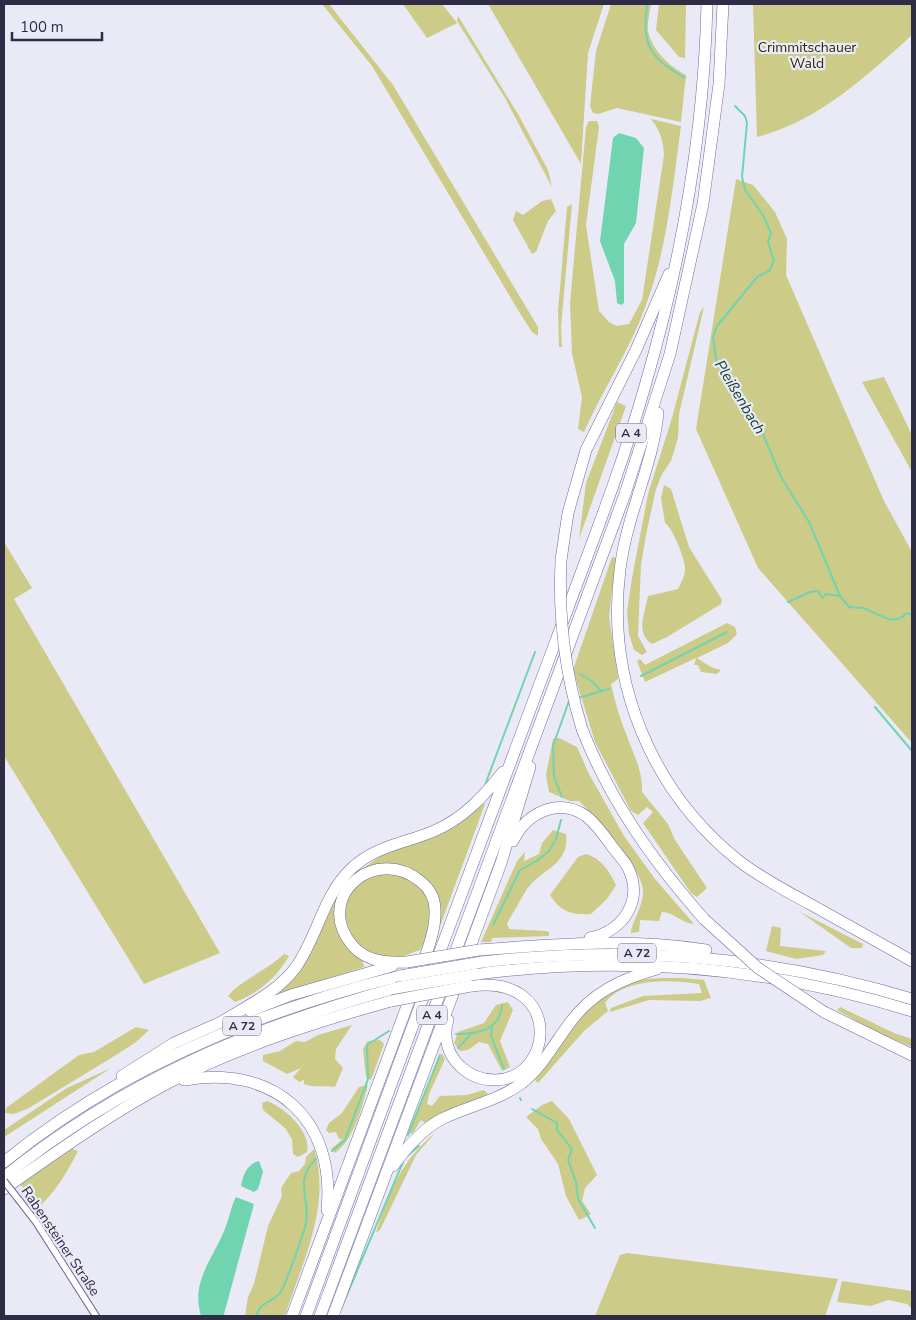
<svg xmlns="http://www.w3.org/2000/svg" width="916" height="1320" font-family="'Nunito Sans',sans-serif">
	<rect width="100%" height="100%" fill="#eaeaf6"/>
	<g fill="#cccb88">
		<polygon points="322,4 329,4 393,85 538,327 538,336 532,332 521,315 372,66"/>
		<polygon points="403,4 442,4 457,23 427,38"/>
		<polygon points="488,4 604,4 588,53 581,164"/>
		<path d="M611 4H651C650 12 647 23 648 31 652 50 669 66 686 75L681 122 617 108 598 114 593 113 590 106 596 51Z"/>
		<polygon points="659,4 686,4 685,58 679,57 656,30"/>
		<path d="M753 4H912V35C867 76 817 122 757 137Z"/>
		<polygon points="458,16 518,114 548,170 552,187 505,98 457,21"/>
		<path d="M651 119 681 126C673 185 667 249 646 305 630 350 603 389 584 432L578 429 582 397 572 354 570 303 586 127 589 121H597L599 127 586 225 599 311 609 322 616 326 629 324 642 300 664 155C663 140 660 130 651 119Z"/>
		<polygon points="736,179 753,185 775,212 787,239 786,275 884,501 912,552 912,743 758,568 696,429"/>
		<polygon points="551,199 556,211 548,221 536,252 532,254 513,220 516,211 523,215 542,201"/>
		<polygon points="572,204 561,327 562,347 559,347 558,311 567,207"/>
		<polygon points="704,307 679,414 678,438 671,461 662,474 656,489 646,535 641,565 638,636 647,652 642,655 634,650 629,634 627,612 632,578 648,494 672,418 700,312"/>
		<polygon points="884,377 912,435 912,472 862,382"/>
		<polygon points="617,402 626,406 579,539 586,483"/>
		<path d="M664 485 671 489 689 547 722 600 721 604 667 637 652 644C635 633 645 613 648 596L678 589C680 584 685 576 685 570 686 561 673 528 665 523L661 498Z"/>
		<polygon points="4,542 32,588 14,599 220,953 144,984 4,756"/>
		<path d="M612 557 616 558 609 616 618 679 611 684C615 702 620 720 627 736 634 756 643 771 642 792L668 824 675 840 707 888 697 897 691 893 643 823 653 812 647 807 638 815 631 811 595 742 573 670Z"/>
		<polygon points="727,623 735,627 737,634 728,643 697,658 711,667 721,670 717,674 701,672 698,665 694,665 696,658 645,682 637,661 640,659 645,665"/>
		<path d="M559 738 577 747 589 774 624 836 655 879 694 924C681 923 674 912 662 912L659 921 640 920 639 932 631 933C631 923 644 906 643 889 642 870 594 816 579 801H570L549 792 546 775 553 739Z"/>
		<path d="M483 804H485L436 937C435 930 442 917 440 908 437 881 410 861 382 864 375 864 367 869 361 871L337 913 362 959 364 967 277 995 295 976 336 897 350 878 386 852 435 837 456 826Z"/>
		<path d="M553 830 566 834C570 865 542 868 527 889 520 900 514 912 507 923L509 929 545 931 549 932V936L492 938 491 942H481L517 861 525 852 524 861 539 854 542 843Z"/>
		<path d="M586 854C601 858 609 871 616 885L607 899 591 914C571 915 561 912 550 895L578 857Z"/>
		<path d="M389 871 417 881 430 903 428 936 420 950C413 952 406 956 398 958 357 965 328 914 358 884 361 882 364 878 366 876 373 873 382 873 389 871Z"/>
		<polygon points="800,912 863,944 862,948 851,948"/>
		<polygon points="772,926 781,928 780,946 826,951 823,955 796,959 766,951"/>
		<path d="M284 954 289 956C276 978 259 993 235 1002L228 996C238 982 269 969 284 954Z"/>
		<path d="M683 978 704 980 711 998 700 1001 649 1000 610 1012 611 1008 643 996 702 993 699 984C671 979 623 978 605 1003L608 1011 584 1031 538 1083 535 1080C561 1046 582 1003 623 985 641 977 664 978 683 978Z"/>
		<polygon points="508,1002 513,1010 500,1041 510,1067 502,1071 488,1044 479,1042 468,1050 460,1051 454,1043 458,1032 484,1023 496,1005"/>
		<polygon points="840,1007 894,1033 912,1039 912,1047 876,1032 837,1010"/>
		<path d="M352 1025 336 1049 335 1059 343 1068 335 1087C325 1085 313 1088 304 1084V1080L299 1082 293 1077 301 1068 287 1074 263 1061V1055L280 1051 296 1041 305 1042 318 1035Z"/>
		<polygon points="136,1027 149,1030 136,1042 116,1055 29,1108 14,1114 5,1113 6,1108 79,1055 94,1052"/>
		<polygon points="380,1040 384,1044 371,1080 366,1077 363,1049 368,1041"/>
		<path d="M442 1054 445 1059 429 1094 427 1104 432 1106 440 1096 467 1095 484 1090 488 1094 425 1123 421 1120 413 1133 408 1134C417 1107 429 1084 438 1058Z"/>
		<polygon points="111,1068 4,1137 4,1130 67,1088"/>
		<path d="M368 1085C362 1107 355 1138 335 1153L331 1149 343 1139H339L336 1132 329 1133 326 1130 329 1123 342 1113 359 1087Z"/>
		<path d="M267 1101C284 1107 312 1132 307 1152L298 1157 293 1154 292 1139 285 1128 263 1110 262 1103Z"/>
		<polygon points="552,1101 569,1119 597,1175 585,1188 582,1201 591,1214 579,1220 566,1196 558,1164 541,1139 538,1129 526,1117 542,1105"/>
		<path d="M435 1133 416 1155 380 1230 376 1233C389 1192 401 1161 435 1133Z"/>
		<path d="M72 1149 78 1151C67 1172 57 1190 39 1207L20 1184Z"/>
		<path d="M314 1149C332 1205 302 1262 285 1316H245L248 1297 254 1284 268 1226 282 1196 281 1188 291 1173 299 1171 305 1164 306 1157Z"/>
		<polygon points="627,1253 838,1279 825,1316 595,1316 620,1255"/>
		<polygon points="842,1281 912,1291 912,1309 907,1304 888,1300 871,1306 837,1302"/>
	</g>
	<g fill="#71d4b0">
		<polygon points="619,133 636,138 644,148 636,223 624,244 624,303 621,305 617,303 615,281 600,241 613,138"/>
		<path d="M259 1161 263 1172 258 1189 254 1192 241 1186C243 1175 247 1164 259 1161Z"/>
		<path d="M236 1197 254 1204 224 1314 223 1316H201C190 1280 215 1257 226 1226 230 1216 231 1206 236 1197Z"/>
	</g>
	<g fill="none" stroke-linecap="round" stroke-linejoin="round">
		<g stroke="#71d4b0" stroke-width="2">
			<path d="M647 4C642 46 649 57 685 78"/>
			<path d="M735 106 745 116 747 123 742 177 745 190 763 215 771 233 768 242 774 261 769 271 757 277 717 326 713 337 716 360 719 367 732 377 757 420 781 477 809 522 840 596 849 607C855 608 861 607 866 609 881 615 893 627 907 613L912 615"/>
			<polyline points="788,602 810,592 818,591 822,598 826,594 840,596"/>
			<polyline points="580,674 593,682 601,691"/>
			<polyline points="641,676 727,632"/>
			<polyline points="578,698 609,689"/>
			<polyline points="875,707 912,751"/>
			<polyline points="485,785 535,652"/>
			<polyline points="562,797 554,777 553,746 569,701"/>
			<polyline points="493,925 520,870 538,860 549,851 556,839 561,820"/>
			<polyline points="492,1027 491,1036 504,1069"/>
			<path d="M456 1034C477 1034 500 1031 502 1005"/>
			<polyline points="458,1048 470,1035"/>
			<polyline points="520,1098 521,1100"/>
			<polyline points="532,1109 557,1123 557,1130 572,1149 568,1160 576,1182 578,1199 595,1228"/>
			<polyline points="408,1135 440,1055"/>
			<polyline points="332,1151 345,1140 368,1079 367,1045 389,1031"/>
			<polyline points="407,1156 419,1146"/>
			<polyline points="341,1309 403,1162"/>
			<path d="M257 1316C258 1302 274 1302 280 1293 287 1283 299 1244 304 1231 314 1202 291 1182 316 1159"/>
		</g>
		<defs>
			<polyline id="minor" points="19,1200 36,1222 96,1316"/>
			<g id="motorway">
				<path d="M658 413C653 466 626 516 620 570 606 681 651 791 739 861 761 878 786 891 810 904 844 923 878 942 912 961"/>
				<polyline points="561,560 568,513 586,450 636,350 669,274"/>
				<path d="M582 729C610 801 653 861 704 919"/>
				<path d="M513 841C526 813 558 797 586 816 596 824 604 835 611 845 616 852 623 859 627 866 645 899 624 931 590 938"/>
				<path d="M479 950C556 944 630 938 706 950"/>
				<polyline points="466,958 501,863 530,767"/>
				<polyline points="452,961 625,494 670,354 703,204 719,84 723,4"/>
				<path d="M407 962C382 963 361 961 347 938 319 893 376 846 420 881 429 888 435 898 435 910 436 929 428 948 422 966"/>
				<path d="M482 962C631 945 769 956 912 999"/>
				<path d="M435 965C475 858 515 751 555 643 586 558 620 474 645 386 681 262 704 133 707 4"/>
				<path d="M477 974C624 955 770 967 912 1011"/>
				<polyline points="250,1011 291,995 392,966"/>
				<polyline points="824,1012 912,1055"/>
				<path d="M448 1020C443 1036 447 1054 460 1066 469 1075 482 1080 495 1080 555 1079 563 974 471 986"/>
				<path d="M223 1021C248 1005 278 992 296 967 318 936 323 895 352 868 375 846 406 843 434 831 464 818 483 797 503 772"/>
				<polyline points="122,1076 174,1043 228,1019"/>
				<path d="M184 1080C274 1064 336 1119 327 1210"/>
				<path d="M4 1162C118 1069 258 1011 400 976"/>
				<path d="M393 1166C406 1148 422 1129 442 1119 468 1106 498 1101 522 1083 542 1067 554 1044 569 1024 591 993 621 979 657 969"/>
				<path d="M4 1177C123 1081 250 1028 396 988"/>
				<path d="M4 1189C58 1151 111 1113 170 1082 240 1046 315 1022 391 1001"/>
				<polyline points="292,1316 413,990"/>
				<polyline points="306,1316 427,987"/>
				<polyline points="320,1316 443,985"/>
				<polyline points="333,1316 457,983"/>
			</g>
		</defs>
		<use href="#minor" stroke="#6f6aa2" stroke-width="8"/>
		<use href="#motorway" stroke="#6f6aa2" stroke-width="12"/>
		<use href="#minor" stroke="#fff" stroke-width="6"/>
		<use href="#motorway" stroke="#fff" stroke-width="11"/>
		<defs>
			<polyline id="minor-bridge" points="4,1181 19,1200"/>
			<g id="motorway-bridge">
				<path d="M561 560C558 618 565 673 582 729"/>
				<polyline points="704,919 758,968 824,1012"/>
				<polyline points="407,962 479,950"/>
				<polyline points="400,976 482,962"/>
				<polyline points="396,988 477,974"/>
				<polyline points="391,1001 471,986"/>
			</g>
		</defs>
		<use href="#minor-bridge" stroke="#6f6aa2" stroke-width="8" stroke-linecap="butt"/>
		<use href="#motorway-bridge" stroke="#6f6aa2" stroke-width="12" stroke-linecap="butt"/>
		<use href="#minor-bridge" stroke="#fff" stroke-width="6"/>
		<use href="#motorway-bridge" stroke="#fff" stroke-width="11"/>
	</g>
	<g text-anchor="middle" stroke-width="4.5" stroke-linejoin="round" paint-order="stroke">
		<g fill="#eaeaf6" stroke="#67667a" stroke-width="1">
			<rect x="616" y="423.5" width="30" height="19" rx="4"/>
			<rect x="618" y="943.5" width="38" height="19" rx="4"/>
			<rect x="417" y="1005.5" width="30" height="19" rx="4"/>
			<rect x="223" y="1016.5" width="38" height="19" rx="4"/>
		</g>
		<g font-size="12" font-weight="bold" fill="#2f2d45">
			<text x="631" y="437">A 4</text>
			<text x="637" y="957">A 72</text>
			<text x="432" y="1019">A 4</text>
			<text x="242" y="1030">A 72</text>
		</g>
		<g font-size="14" fill="#2e2d07" stroke="#eaeaf6">
			<text x="807" y="52">Crimmitschauer<tspan x="807" dy="16">Wald</tspan></text>
		</g>
		<g font-size="14" fill="#2f2d45" stroke="#eaeaf6">
			<text transform="translate(61 1241) rotate(56)" y="5">Rabensteiner Straße</text>
		</g>
		<g font-size="15" font-style="italic" fill="#0d3a2c" stroke="#eaeaf6">
			<text transform="translate(740 397) rotate(59)" y="5">Pleißenbach</text>
		</g>
	</g>
	<rect width="916" height="1320" fill="none" stroke="#2f2d45" stroke-width="10"/>
	<path d="M12 32v8h90v-8" fill="none" stroke="#2f2d45" stroke-width="2.5"/>
	<text x="20" y="32" font-size="15" fill="#2f2d45" stroke="#eaeaf6" stroke-width="4" paint-order="stroke">100 m</text>
</svg>
